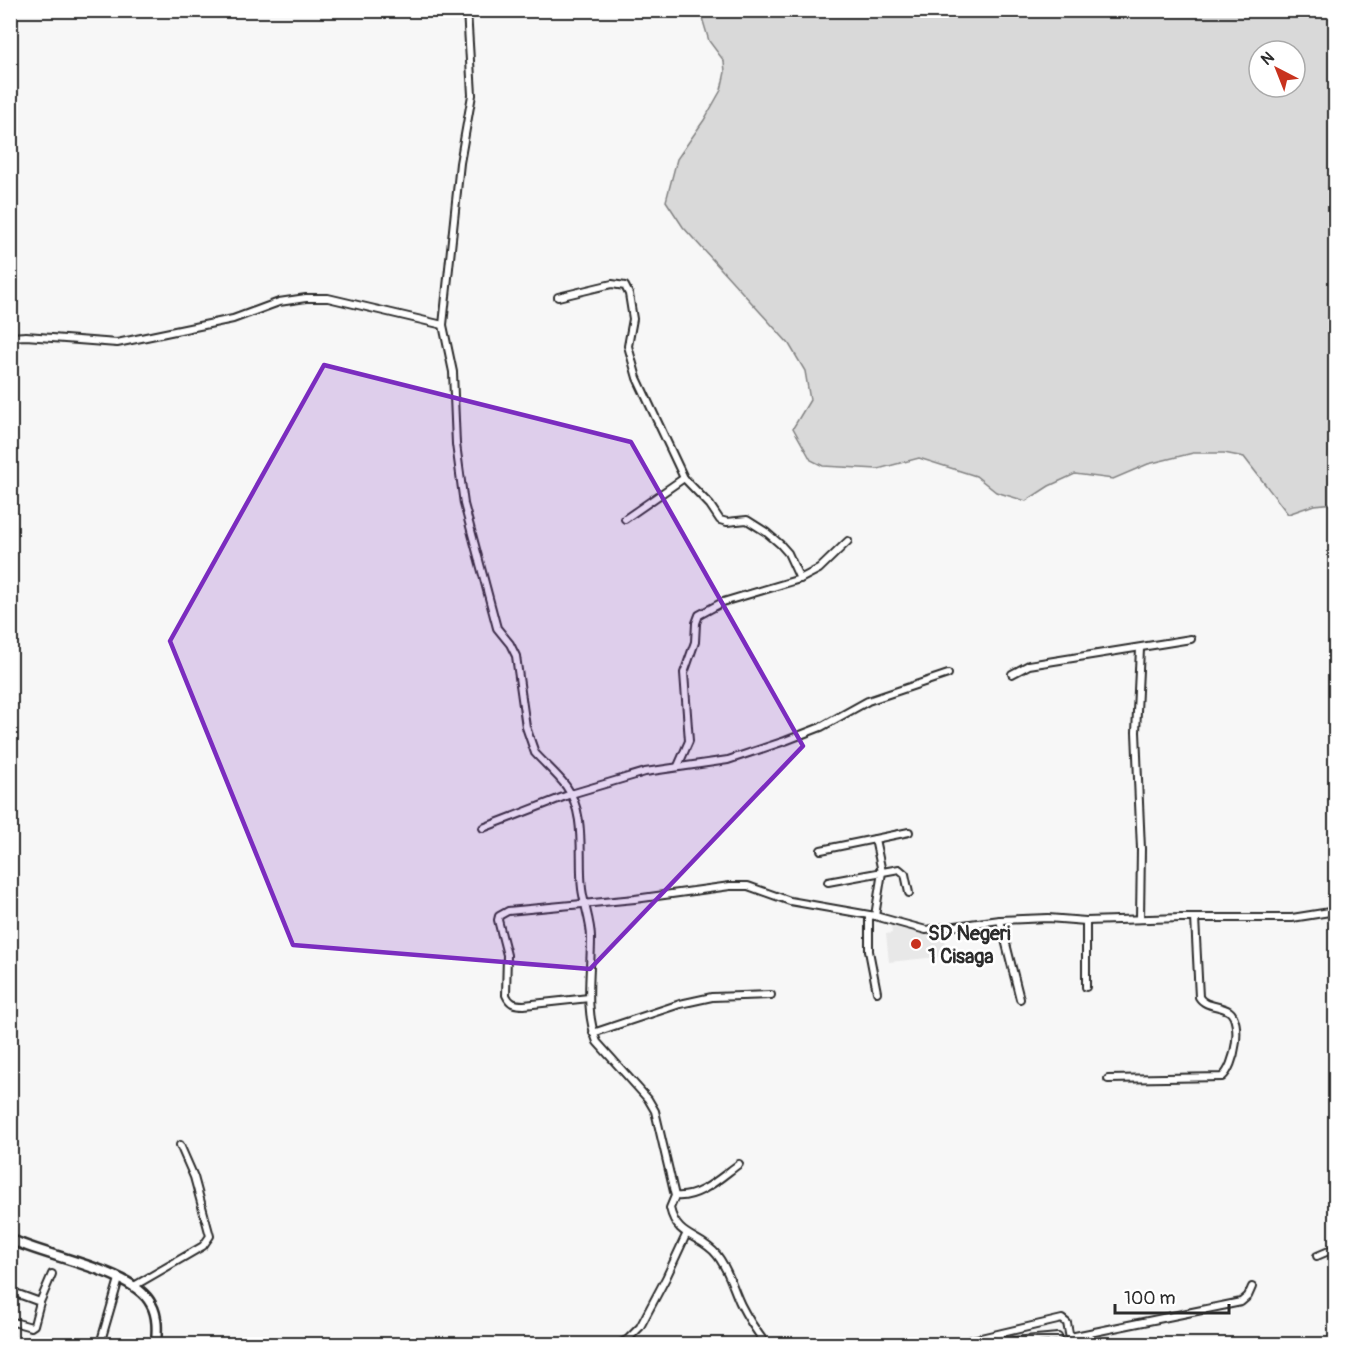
<svg xmlns="http://www.w3.org/2000/svg" width="1346" height="1355" font-family="Pangolin,sans-serif">
	<rect width="100%" height="100%" fill="#f7f7f7"/>
	<filter id="ink" filterUnits="userSpaceOnUse"><feTurbulence type="fractalNoise" baseFrequency=".0167" numOctaves="2"/><feDisplacementMap in="SourceGraphic" scale="12" xChannelSelector="R" yChannelSelector="G"/><feConvolveMatrix kernelMatrix="1 2 1 2 8 2 1 2 1" color-interpolation-filters="sRGB"/></filter>
	<g filter="url(#ink)">
		<polygon fill="#e8e8e8" points="891,924 927,934 944,932 947,956 889,962 886,934 892,933"/>
		<path fill="#d9d9d9" stroke="#828282" stroke-width="1.5" fill-rule="evenodd" d="M700 11H1335V503L1314 505 1288 514 1244 457 1224 453H1193L1148 464 1113 479 1075 474 1049 486 1026 501 996 492 976 476 919 458 878 469 823 466 811 460 793 428 810 400 805 371 789 344 683 227 666 201 677 159 704 120 721 90 725 72 724 61 709 41ZM1259 51H1295V87H1259Z"/>
		<g fill="none" stroke-linecap="round" stroke-linejoin="round">
			<defs>
				<g id="street">
					<path d="M467 10 472 95 460 163 443 325 453 372 456 444 464 504 497 628 510 644 516 656 526 727 535 753C545 764 558 775 566 786 587 815 578 856 582 889 584 905 591 922 591 938 591 974 584 1009 597 1042L648 1099 655 1111 675 1196 670 1208C677 1239 700 1234 717 1255 729 1270 733 1289 741 1305 748 1319 757 1332 766 1344"/>
					<polyline points="558,297 612,284 625,286 629,294 633,319 628,346 637,378 684,478"/>
					<polyline points="10,337 26,336 117,343 233,319 279,302 306,298 328,298 443,325"/>
					<polyline points="625,519 684,478 710,505 720,520 727,522 747,520 766,532 780,544 788,553 800,579"/>
					<polyline points="1012,674 1029,665 1191,639"/>
					<polyline points="678,766 689,741 684,673 695,642 696,623 699,615 723,602 800,579 819,569 848,541"/>
					<polyline points="483,828 571,794 645,772 728,760 785,741 821,727 868,701 948,674"/>
					<polyline points="821,850 909,832"/>
					<polyline points="828,882 899,869 905,874 909,893"/>
					<polyline points="869,915 869,951 877,992"/>
					<polyline points="875,916 882,872 875,839"/>
					<polyline points="1140,918 1141,849 1136,732 1140,649"/>
					<polyline points="1000,920 1020,999"/>
					<polyline points="1086,921 1086,987"/>
					<path d="M589 998 524 1005C515 1005 510 1004 506 995L507 955 498 920 499 916 508 911 635 899 730 886H748L790 901 875 916 926 930 1000 920 1048 918 1086 921 1181 918H1292L1336 911"/>
					<polyline points="593,1033 680,1004 712,997 771,995"/>
					<path d="M1108 1079 1222 1077C1235 1067 1243 1021 1229 1011 1219 1005 1205 1007 1199 997L1195 918"/>
					<polyline points="1335,1168 1336,1168"/>
					<path d="M675 1196C699 1199 721 1177 739 1164"/>
					<polyline points="1317,1256 1336,1248"/>
					<polyline points="134,1286 203,1246 210,1236 194,1177 180,1145"/>
					<polyline points="10,1291 40,1302 34,1325 31,1327 10,1321"/>
					<polyline points="40,1302 52,1274"/>
					<polyline points="1070,1337 1241,1302 1248,1296 1252,1287"/>
					<polyline points="100,1344 119,1279"/>
					<polyline points="619,1344 628,1339 640,1327 666,1278 686,1235"/>
					<polyline points="955,1344 1062,1319 1067,1323 1071,1344"/>
					<polyline points="998,1344 1014,1341 1058,1337"/>
				</g>
				<path id="secondary" d="M10 1239C45 1257 134 1270 151 1304 158 1316 157 1331 156 1344"/>
			</defs>
			<use href="#street" stroke="#2b2b2b" stroke-width="10"/>
			<use href="#secondary" stroke="#2b2b2b" stroke-width="13"/>
			<use href="#street" stroke="#fff" stroke-width="6"/>
			<use href="#secondary" stroke="#fff" stroke-width="8"/>
		</g>
	</g>
	<path fill="#7b2cbf" fill-opacity="0.2" stroke="#7b2cbf" stroke-width="4.5" stroke-linejoin="round" d="M324 365 631 442 803 746 590 969 293 945 170 641Z"/>
	<circle fill="#c8321e" stroke="#fff" stroke-width="2" cx="916" cy="944" r="6"/>
	<g text-anchor="middle" stroke-width="5" stroke-linejoin="round" paint-order="stroke">
		<g font-size="20" font-weight="bold" fill="#2b2b2b" stroke="#fff" text-anchor="start">
			<text x="928" y="940">SD Negeri<tspan x="928" dy="23">1 Cisaga</tspan></text>
		</g>
	</g>
	<rect width="1346" height="1355" fill="none" stroke="#fff" stroke-width="36"/>
	<rect x="18" y="18" width="1310" height="1319" fill="none" stroke="#2b2b2b" stroke-width="2" filter="url(#ink)"/>
	<g transform="translate(1277 69) rotate(318)"><circle r="28" fill="#ffffff" stroke="#aaaaaa" stroke-width="1.5"/>
	<path d="M0-4.5L10 22L0 15L-10 22Z" fill="#c8321e"/>
	<text y="-9" font-size="16" font-weight="bold" text-anchor="middle" fill="#2b2b2b">N</text>
	</g>
	<path d="M1115 1304v9h114v-9" fill="none" stroke="#2b2b2b" stroke-width="3"/>
	<text x="1124" y="1304" font-size="18" fill="#2b2b2b" stroke="#ffffff" stroke-width="4.5" paint-order="stroke">100 m</text>
</svg>
